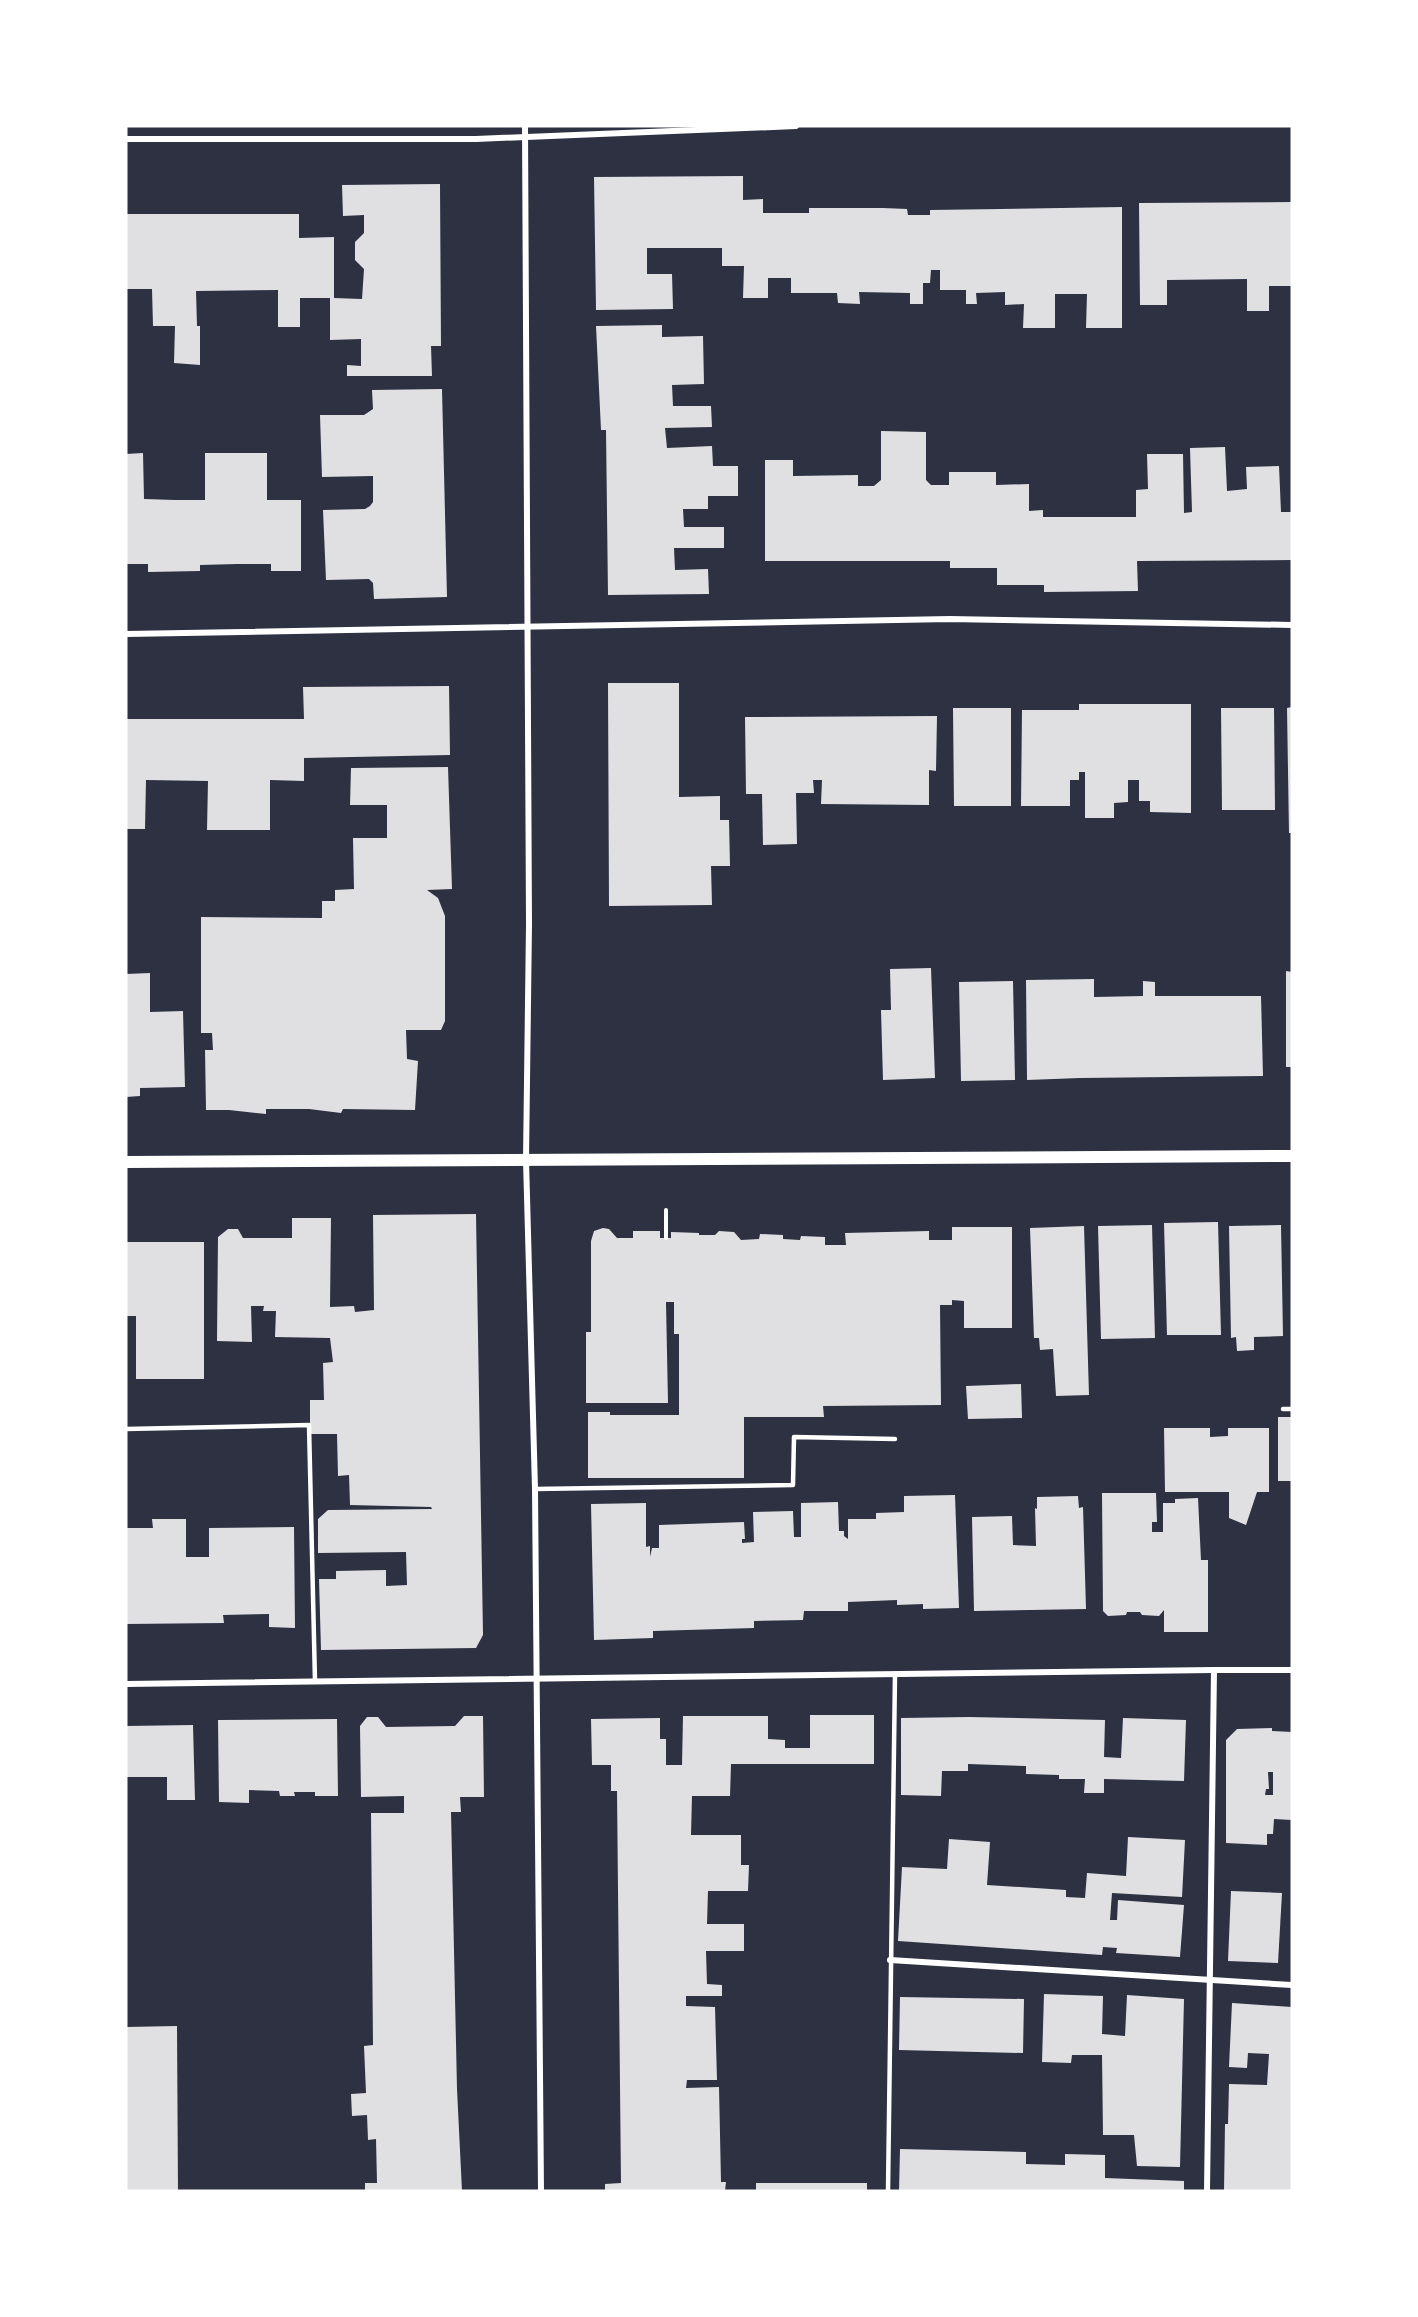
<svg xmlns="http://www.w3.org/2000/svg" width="1418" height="2317" font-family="'Fira Sans',sans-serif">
	<rect width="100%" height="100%" fill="#2d3142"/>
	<g fill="#e0e0e3" fill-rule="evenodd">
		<polygon points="743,176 743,200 763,199 763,213 809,213 809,208 883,208 907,209 908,215 930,215 930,210 1122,207 1122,328 1086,328 1087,294 1055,294 1055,328 1023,328 1024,304 1005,305 1005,292 976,293 977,304 966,304 966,290 940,290 940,270 931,270 930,283 923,283 923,304 910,304 910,293 859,292 860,304 838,303 837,293 791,293 791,278 768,278 768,298 743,298 744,266 722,266 722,248 647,248 647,274 672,274 673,309 596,310 594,177"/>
		<polygon points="440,184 441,346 431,346 432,376 347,376 347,365 361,366 361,339 330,340 330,298 300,298 300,327 278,327 278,290 196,291 197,326 200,326 200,365 174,363 175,326 153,326 152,289 126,289 126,214 299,214 299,238 334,237 334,298 362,299 364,269 355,260 355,242 364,233 364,215 343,216 342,185"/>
		<polygon points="1292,202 1292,286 1269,286 1269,311 1247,311 1247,279 1167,280 1167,305 1140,305 1139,203"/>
		<polygon points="662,325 662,337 703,336 704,384 672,385 673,406 711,406 712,427 665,428 667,448 712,446 713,466 738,466 738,496 708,496 708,509 683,509 684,527 724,527 724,548 674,548 675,570 708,569 709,594 608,595 606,430 601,430 596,326"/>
		<polygon points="442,389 447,597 374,599 373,583 369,579 326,580 323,510 365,509 370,506 373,502 373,476 322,477 320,415 364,415 373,409 372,390"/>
		<polygon points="881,431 926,432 926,480 931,485 949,485 949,472 996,472 996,485 1029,484 1029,511 1043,510 1043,517 1136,517 1136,490 1148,489 1147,454 1183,454 1184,513 1192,512 1190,448 1225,447 1227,491 1247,489 1246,467 1279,466 1281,512 1292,512 1292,560 1137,561 1138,591 1044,592 1044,585 997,585 997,568 950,568 950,561 765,561 765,460 793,460 793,476 858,475 858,486 874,486 881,480"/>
		<polygon points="143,453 144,499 175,500 205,500 205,453 267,453 267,500 301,500 301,571 271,571 271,564 237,564 200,565 200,571 148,572 148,564 126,564 126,454"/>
		<polygon points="608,683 679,683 679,797 720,796 720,820 729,820 730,866 711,866 712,905 609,906"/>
		<polygon points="449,686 450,755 304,758 304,781 270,780 270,830 207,830 208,781 146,780 145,829 126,829 126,719 304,719 303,687"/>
		<polygon points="1079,704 1191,704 1191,813 1150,812 1150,801 1139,801 1139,780 1128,780 1128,802 1114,803 1114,818 1085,818 1085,772 1079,772 1079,780 1070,780 1070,806 1021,806 1022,710 1079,710"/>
		<polygon points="1292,707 1292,833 1289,833 1287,708"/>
		<polygon points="953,708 1011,708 1011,806 954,806"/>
		<polygon points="1221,708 1274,708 1275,810 1222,810"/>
		<polygon points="937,716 936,771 929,770 929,805 821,804 822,780 813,780 814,793 796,793 797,844 763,845 762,794 746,794 745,717"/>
		<polygon points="448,767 452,889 427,890 438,898 445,916 445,1021 441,1030 406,1030 407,1059 418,1061 415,1110 343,1109 341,1113 309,1109 266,1109 266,1114 229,1110 206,1110 205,1050 213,1050 212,1033 201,1033 201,917 322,918 322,901 335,901 335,890 354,889 353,838 387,838 387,805 350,805 351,768"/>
		<polygon points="931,968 935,1078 883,1080 881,1010 891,1010 890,969"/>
		<polygon points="1286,971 1292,972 1292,1067 1286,1067"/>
		<polygon points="150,973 150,1012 183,1011 185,1087 140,1088 140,1096 126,1097 126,974"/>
		<polygon points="1094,979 1094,997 1143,996 1143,981 1155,982 1155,996 1261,996 1263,1076 1080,1078 1027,1080 1026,980"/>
		<polygon points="1013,981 1015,1080 961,1081 959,982"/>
		<polygon points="476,1214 483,1635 476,1648 321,1650 319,1579 336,1579 336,1571 386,1570 386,1586 407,1585 406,1552 318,1553 318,1519 328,1510 432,1509 431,1507 350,1505 349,1475 338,1476 337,1434 310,1434 310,1400 324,1400 323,1363 333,1362 330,1338 275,1337 276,1311 263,1311 264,1306 251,1306 252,1342 217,1341 218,1237 228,1229 238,1229 243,1238 292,1238 292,1218 331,1218 330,1307 354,1306 355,1312 374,1310 373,1215"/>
		<polygon points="1218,1222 1221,1335 1167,1335 1164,1223"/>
		<polygon points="1152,1225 1155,1338 1101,1339 1098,1226"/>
		<polygon points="1281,1225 1283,1336 1254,1337 1254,1350 1237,1351 1236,1337 1231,1338 1229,1226"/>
		<polygon points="1084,1226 1089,1395 1056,1396 1053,1349 1040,1350 1039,1338 1034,1338 1030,1228"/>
		<polygon points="952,1227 1012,1227 1012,1328 964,1328 964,1301 952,1300 952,1305 940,1305 941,1405 823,1406 824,1417 744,1417 744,1478 588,1478 588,1412 610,1412 610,1415 679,1415 679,1334 674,1334 674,1302 666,1302 668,1403 586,1403 586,1332 591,1332 591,1241 594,1231 603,1228 609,1229 617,1238 633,1238 633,1231 660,1231 660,1238 671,1238 671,1232 699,1233 699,1235 715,1235 719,1231 734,1232 741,1240 759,1239 760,1234 783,1235 783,1239 800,1240 801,1236 825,1237 825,1245 846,1245 845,1233 929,1231 929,1240 952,1240"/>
		<polygon points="126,1242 204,1242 204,1379 136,1379 136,1316 126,1316"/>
		<polygon points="1021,1384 1022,1418 968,1419 966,1386"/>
		<rect x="1278" y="1417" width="14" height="64"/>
		<polygon points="1164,1428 1210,1428 1210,1437 1228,1436 1228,1428 1269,1428 1269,1492 1257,1492 1246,1525 1229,1518 1229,1492 1165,1492"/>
		<polygon points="1102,1493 1156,1493 1157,1522 1152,1522 1152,1532 1163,1532 1163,1503 1175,1503 1175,1499 1198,1498 1201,1560 1208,1560 1208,1632 1164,1632 1164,1610 1159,1616 1142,1615 1140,1612 1127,1612 1126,1615 1108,1616 1103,1611"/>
		<polygon points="955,1495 959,1608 923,1609 923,1604 897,1605 897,1600 848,1602 848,1611 804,1611 803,1620 754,1621 754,1628 653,1631 653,1638 594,1640 591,1504 646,1503 646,1547 650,1546 650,1557 652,1548 659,1548 659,1525 744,1522 745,1539 742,1539 742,1543 754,1542 753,1512 793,1511 794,1537 801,1537 801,1503 838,1502 839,1531 844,1531 844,1536 848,1539 848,1519 876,1519 876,1513 904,1512 904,1496"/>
		<polygon points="1078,1496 1079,1508 1083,1507 1086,1609 974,1611 972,1517 1012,1516 1013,1545 1036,1546 1035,1508 1037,1509 1037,1497"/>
		<polygon points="152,1519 186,1519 186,1557 209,1557 209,1528 294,1527 295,1628 269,1627 269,1614 223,1615 224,1623 126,1624 126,1528 153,1528"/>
		<polygon points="810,1715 874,1715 874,1764 731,1764 730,1796 692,1796 691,1835 741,1835 741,1865 749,1865 748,1891 708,1891 707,1924 744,1924 744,1951 706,1951 707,1984 722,1985 722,1996 686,1996 686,2006 715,2007 717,2080 687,2080 686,2088 719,2087 721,2182 726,2182 725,2191 605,2191 605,2184 621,2183 617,1791 611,1791 611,1765 592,1765 591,1719 660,1718 660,1739 666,1739 666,1765 682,1765 683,1716 768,1716 768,1739 785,1740 785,1748 810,1748"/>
		<polygon points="464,1716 483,1716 484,1797 460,1797 461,1812 451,1812 457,2089 462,2191 365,2191 365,2183 377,2183 376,2139 368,2140 367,2115 352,2116 351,2094 366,2093 364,2046 373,2045 371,1813 404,1813 404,1796 361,1797 360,1726 367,1717 378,1717 386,1727 455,1726"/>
		<polygon points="969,1717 1105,1720 1104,1757 1121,1758 1123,1718 1186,1720 1184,1781 1104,1779 1104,1793 1084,1793 1085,1779 1059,1779 1059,1775 1026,1774 1026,1766 968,1764 968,1771 942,1771 941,1796 901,1795 901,1718"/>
		<polygon points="337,1719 338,1796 315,1796 315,1792 294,1792 295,1796 280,1796 279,1791 249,1790 249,1803 219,1802 218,1720"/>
		<polygon points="193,1725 195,1800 167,1800 167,1777 126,1777 126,1726"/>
		<path d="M1272 1728V1731L1292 1732V1820L1274 1819 1273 1834H1267V1845L1226 1843V1740L1237 1729ZM1268 1772H1273V1795H1265L1266 1789H1269Z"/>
		<polygon points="1128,1837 1185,1840 1182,1897 1112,1893 1110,1920 1117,1920 1118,1900 1184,1905 1180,1957 1116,1953 1117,1948 1103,1947 1102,1955 898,1941 902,1867 947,1869 949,1839 990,1842 987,1885 1066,1890 1066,1897 1085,1898 1087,1873 1126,1876"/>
		<polygon points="1231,1891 1282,1893 1278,1963 1228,1961"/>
		<polygon points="1044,1994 1103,1996 1102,2034 1125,2036 1127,1995 1184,1999 1180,2167 1137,2166 1134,2135 1103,2135 1102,2055 1072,2055 1071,2063 1042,2062"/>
		<polygon points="900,1997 1024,1999 1023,2053 899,2050"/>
		<polygon points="1232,2003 1292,2007 1292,2191 1224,2191 1225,2124 1228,2124 1229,2084 1267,2085 1269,2054 1248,2053 1247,2068 1229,2067"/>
		<polygon points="177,2026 178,2191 126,2191 126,2027"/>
		<polygon points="900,2149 1026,2152 1026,2164 1065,2165 1065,2154 1105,2155 1105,2178 1184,2181 1184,2191 899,2191"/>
		<rect x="756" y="2183" width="111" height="8"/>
	</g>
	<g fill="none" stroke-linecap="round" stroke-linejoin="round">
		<polyline stroke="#fff" stroke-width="4" points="666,1238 666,1210"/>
		<g stroke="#fff" stroke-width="4.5">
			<polyline points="1283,1409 1292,1409"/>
			<polyline points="126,1429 309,1425 315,1681"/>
			<polyline points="535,1489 793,1485 794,1437 895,1439"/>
			<polyline points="888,2191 895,1674"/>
		</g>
		<g stroke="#fff" stroke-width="6">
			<polyline points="525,126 529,924 526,1160 535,1489 541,2191"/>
			<polyline points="126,139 476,139 796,126"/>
			<polyline points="126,634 950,619 1292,625"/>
			<polyline points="126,1684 1214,1670 1292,1670"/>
			<polyline points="890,1960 1292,1985"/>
			<polyline points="1207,2191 1214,1670"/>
		</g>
		<polyline stroke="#fff" stroke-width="12" points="126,1162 1292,1156"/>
	</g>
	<rect width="1418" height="2317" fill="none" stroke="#ffffff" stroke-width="255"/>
</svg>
